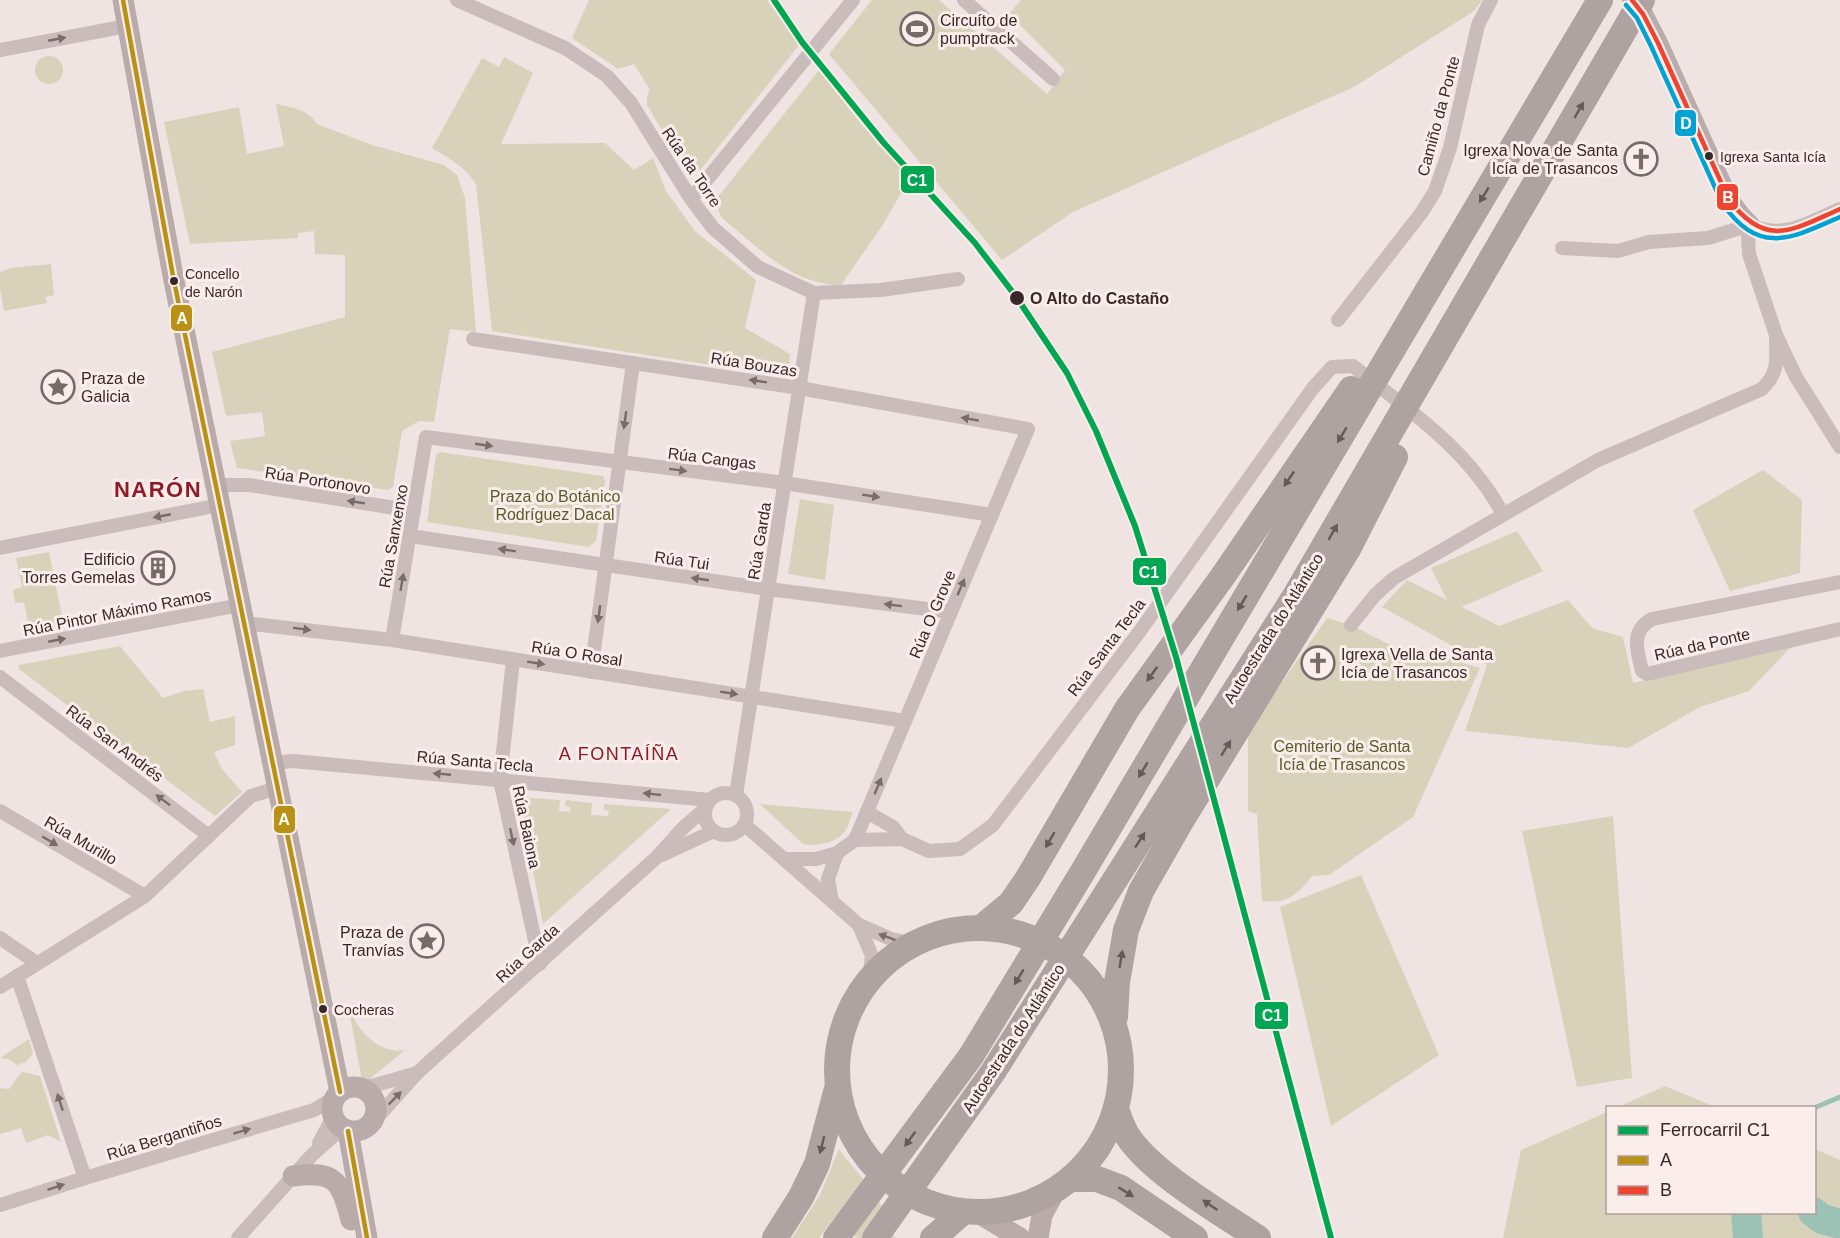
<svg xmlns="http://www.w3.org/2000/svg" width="1840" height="1238" font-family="Helvetica,sans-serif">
	<rect width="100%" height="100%" fill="#efe4e2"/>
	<g fill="#d8d2bb">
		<polygon points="589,0 767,0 799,45 698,173 687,172 647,105 647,96 650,90 634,64 618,69 572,38"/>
		<polygon points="872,0 939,0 1047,94 1065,70 1009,14 1021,0 1482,0 1474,11 1354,87 1073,212 1002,260 829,54"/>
		<circle cx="49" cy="70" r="14"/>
		<path d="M504 57 533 73 501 144 605 143 634 170 653 158 666 191 695 231 756 280 745 328 790 354 788 377 492 331 476 184C464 166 450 159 432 148L482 58 499 67Z"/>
		<path d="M819 70 862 125 910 177 884 223 841 285C792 285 758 247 722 218L719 212 718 197Z"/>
		<path d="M276 104C291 107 309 110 317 124L372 145 444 165 457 175 465 198 476 332 450 329 434 422 419 421 402 431 393 487 388 490 237 468 230 441 265 436 262 412 226 416 212 352 345 317V255L315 254 314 231 298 233V238L190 244 164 122 239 107 247 154 284 146Z"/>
		<polygon points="51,264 54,295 45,297 47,303 4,311 0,288 0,272 10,268"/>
		<polygon points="440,452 603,476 605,481 596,541 589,547 427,522 436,455"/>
		<polygon points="1763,470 1802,500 1800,573 1730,591 1693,510"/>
		<polygon points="800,499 834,505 825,580 788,574"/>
		<polygon points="1517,531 1543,571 1462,607 1499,626 1568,600 1592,628 1623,637 1633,683 1790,648 1749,691 1700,707 1628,748 1465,731 1487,665 1382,607 1407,580 1447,600 1431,568"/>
		<polygon points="49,552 64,626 30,632 24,602 15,603 13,590 22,587 16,558"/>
		<path d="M1327 618 1351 625 1410 655 1419 650 1480 668 1413 817 1329 875 1312 876C1298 895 1287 904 1262 901L1257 814 1248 811V735L1257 718Z"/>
		<polygon points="120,646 163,698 184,691 203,689 210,722 235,716 235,745 214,752 222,769 242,792 215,816 19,669 19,665"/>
		<polygon points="519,797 560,800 559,811 570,812 571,807 565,806 566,800 592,803 591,815 608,816 609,811 604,810 604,804 671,809 543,924"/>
		<path d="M760 804 853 812C850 818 849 826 845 831 837 843 816 847 803 844Z"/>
		<polygon points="1613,816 1632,1078 1577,1087 1522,831"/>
		<polygon points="1361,875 1439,1055 1331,1126 1280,907"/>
		<path d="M349 1010C360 1032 378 1054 405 1050L366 1082 362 1080Z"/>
		<polygon points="29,1039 33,1053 26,1062 17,1065 8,1059 0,1058"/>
		<polygon points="23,1072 40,1076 61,1142 48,1135 26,1143 21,1128 0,1134 0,1088 9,1089 20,1074"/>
		<polygon points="1665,1086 1715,1107 1618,1107"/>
		<polygon points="1607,1112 1608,1212 1814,1212 1815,1149 1840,1160 1840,1238 1503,1238 1521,1150"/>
		<path d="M839 1149C854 1170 873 1188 884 1211 888 1220 891 1229 895 1238H857L834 1218 819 1238H792L820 1195Z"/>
	</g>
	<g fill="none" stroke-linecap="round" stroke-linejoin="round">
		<polyline stroke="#9cc2b5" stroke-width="5" points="1814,1108 1840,1097"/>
		<g stroke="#9cc2b5" stroke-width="30">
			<polyline points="1746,1212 1748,1238"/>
			<polyline points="1813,1212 1822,1219 1840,1224"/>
		</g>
		<g stroke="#c9bcbb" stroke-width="14">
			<polyline points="457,0 565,48 607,76 631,103 691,199 713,228 758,267 814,293 881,290 958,279"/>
			<polyline points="964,0 1053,79"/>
			<polyline points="0,50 127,26"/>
			<polyline points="691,199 853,0"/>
			<polyline points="1750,225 1748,236 1749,254 1776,335 1796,377 1840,447"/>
			<path d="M1750 225C1784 240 1809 222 1840 209"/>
			<polyline points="1562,248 1618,251 1649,242 1708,238 1750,225"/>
			<polyline points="1338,320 1422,212 1435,191 1450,148 1478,25 1491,0"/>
			<polyline points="473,339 799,388 1028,429 855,840"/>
			<polyline points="216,485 249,485 414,511"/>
			<polyline points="410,536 768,589 951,612"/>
			<polyline points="0,548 220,505"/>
			<path d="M1840 582 1652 619C1630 631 1637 650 1642 671L1647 674 1840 629"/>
			<polyline points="244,623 392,640 905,721"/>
			<path d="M1351 625 1375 595 1394 578 1598 460 1762 389C1780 371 1776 359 1776 335"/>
			<polyline points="392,640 426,437 784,483 992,515"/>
			<polyline points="0,651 240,605"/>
			<polyline points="513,660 500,780 540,964"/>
			<polyline points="591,672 633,363"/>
			<polyline points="0,677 209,836"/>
			<polyline points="272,763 293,761 710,800"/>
			<circle cx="726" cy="814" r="21"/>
			<polyline points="736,795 814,293"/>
			<polyline points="0,811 145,896"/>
			<polyline points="867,812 893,827 902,839"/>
			<polyline points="745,825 859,925 891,939 916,944"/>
			<path d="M837 853 855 840 902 839 929 851 960 849 993 825 1140 631 1313 388 1332 367 1353 366C1398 402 1449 436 1483 483 1491 493 1497 504 1503 514"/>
			<polyline points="662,855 714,831"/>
			<polyline points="784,859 816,859 837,853 828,879 832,901"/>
			<polyline points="859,925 872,956 869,980"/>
			<polyline points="0,938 37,963"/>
			<polyline points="17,976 85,1178"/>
			<polyline points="0,987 145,896 251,796 277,788"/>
			<polyline points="360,1088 379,1084 417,1073"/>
			<polyline points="373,1122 417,1073 657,857 684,827 706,808"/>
			<polyline points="319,1143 333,1117"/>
			<polyline points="0,1205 85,1178 314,1110 335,1097"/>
			<polyline points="238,1238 312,1155 342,1128"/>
		</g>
		<polyline stroke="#b9acac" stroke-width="20" points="1632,0 1643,14 1658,43 1729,200 1742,217 1750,225"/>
		<g stroke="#b8abaa" stroke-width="21">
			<polyline points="123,0 173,276 340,1092"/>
			<circle cx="354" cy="1109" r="22"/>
			<polyline points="348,1131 367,1238"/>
			<path d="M293 1176C336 1170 341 1182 351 1220"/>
			<polyline points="980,1214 1020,1238"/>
			<polyline points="1038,1238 1042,1215 1054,1193"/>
		</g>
		<g stroke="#aea3a1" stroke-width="26">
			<circle cx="979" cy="1070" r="142"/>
			<polyline points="981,928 1011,903 1028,878 1127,709 1223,576 1351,389"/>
			<polyline points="1115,1017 1117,982 1126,930 1141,891 1180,823 1348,549 1395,457"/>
			<path d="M1116 1109C1119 1117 1122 1127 1127 1135 1151 1173 1220 1212 1258 1238"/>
			<polyline points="1071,1179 1097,1179 1121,1188 1195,1238"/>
			<polyline points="775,1238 801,1197 817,1164 836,1092"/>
			<polyline points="836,1238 971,1056 1082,873 1600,0"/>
			<polyline points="875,1238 993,1072 1295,596 1642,0"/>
			<polyline points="933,1238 962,1213"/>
		</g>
		<defs>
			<g id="bus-1">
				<polyline points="123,0 173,276 340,1092"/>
				<polyline points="348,1131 367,1238"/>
			</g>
			<path id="bus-2" d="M1632 0 1643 14 1658 43 1729 200C1767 249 1792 230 1840 209"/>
			<path id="bus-3" d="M1626 5 1637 18 1651 46 1722 203C1759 256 1790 239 1840 217"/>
		</defs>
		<use href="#bus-1" stroke="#fbedea" stroke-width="9"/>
		<use href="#bus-2" stroke="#fbedea" stroke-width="9"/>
		<use href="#bus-3" stroke="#fbedea" stroke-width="9"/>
		<use href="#bus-1" stroke="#b99115" stroke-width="4.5"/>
		<use href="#bus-2" stroke="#ef4430" stroke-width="4.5"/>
		<use href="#bus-3" stroke="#00a3d4" stroke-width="4.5"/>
		<defs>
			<polyline id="rail-1" points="774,0 802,42 883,142 975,243 1017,298 1067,373 1096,431 1135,526 1176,657 1331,1238"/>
		</defs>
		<use href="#rail-1" stroke="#fbedea" stroke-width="10"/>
		<use href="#rail-1" stroke="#00a651" stroke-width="6"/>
	</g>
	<defs><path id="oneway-solid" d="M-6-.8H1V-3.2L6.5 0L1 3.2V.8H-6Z" transform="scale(1.5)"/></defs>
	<g fill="#7a6b6b">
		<use href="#oneway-solid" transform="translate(57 39) rotate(-11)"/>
		<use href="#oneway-solid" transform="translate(758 381) rotate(-171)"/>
		<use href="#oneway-solid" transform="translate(970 419) rotate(-170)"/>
		<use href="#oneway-solid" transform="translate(625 420) rotate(98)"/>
		<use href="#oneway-solid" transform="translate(484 445) rotate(8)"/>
		<use href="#oneway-solid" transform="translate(678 470) rotate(7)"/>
		<use href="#oneway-solid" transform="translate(871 496) rotate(9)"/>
		<use href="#oneway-solid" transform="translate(356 502) rotate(-171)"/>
		<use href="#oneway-solid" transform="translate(162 516) rotate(169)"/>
		<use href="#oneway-solid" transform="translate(507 550) rotate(-171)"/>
		<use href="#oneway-solid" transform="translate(700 579) rotate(-172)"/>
		<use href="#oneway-solid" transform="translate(402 582) rotate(-80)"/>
		<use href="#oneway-solid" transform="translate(961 587) rotate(-67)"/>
		<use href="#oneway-solid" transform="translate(893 605) rotate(-173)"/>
		<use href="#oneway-solid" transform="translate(599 614) rotate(98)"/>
		<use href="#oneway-solid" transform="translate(302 629) rotate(7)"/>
		<use href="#oneway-solid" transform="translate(57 640) rotate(-11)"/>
		<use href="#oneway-solid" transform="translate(536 663) rotate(9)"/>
		<use href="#oneway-solid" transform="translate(729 693) rotate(9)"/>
		<use href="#oneway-solid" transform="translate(442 774) rotate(-175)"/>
		<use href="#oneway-solid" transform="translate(878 786) rotate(-67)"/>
		<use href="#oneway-solid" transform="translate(652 794) rotate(-174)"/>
		<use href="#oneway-solid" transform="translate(163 800) rotate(-143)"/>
		<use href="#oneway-solid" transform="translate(512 837) rotate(78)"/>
		<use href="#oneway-solid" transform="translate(50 841) rotate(30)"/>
		<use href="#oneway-solid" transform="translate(887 937) rotate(-160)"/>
		<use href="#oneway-solid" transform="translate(395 1098) rotate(-46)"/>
		<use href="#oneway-solid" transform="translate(60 1102) rotate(-108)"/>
		<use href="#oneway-solid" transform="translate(242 1131) rotate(-17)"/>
		<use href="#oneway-solid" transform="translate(56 1187) rotate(-18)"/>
	</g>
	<g fill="#685959">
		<use href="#oneway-solid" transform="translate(1579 110) rotate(-60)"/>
		<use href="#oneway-solid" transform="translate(1484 195) rotate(121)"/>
		<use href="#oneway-solid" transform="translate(1342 435) rotate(121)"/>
		<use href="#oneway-solid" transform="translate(1289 479) rotate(124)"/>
		<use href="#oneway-solid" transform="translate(1333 532) rotate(-60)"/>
		<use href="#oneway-solid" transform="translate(1242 603) rotate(121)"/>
		<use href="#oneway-solid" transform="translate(1152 674) rotate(126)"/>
		<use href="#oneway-solid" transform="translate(1226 748) rotate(-58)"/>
		<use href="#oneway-solid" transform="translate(1143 770) rotate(121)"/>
		<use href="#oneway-solid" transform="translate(1050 840) rotate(120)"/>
		<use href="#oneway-solid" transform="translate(1140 840) rotate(-57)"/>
		<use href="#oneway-solid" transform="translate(1121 959) rotate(-80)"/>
		<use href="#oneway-solid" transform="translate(1019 977) rotate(121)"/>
		<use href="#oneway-solid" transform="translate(910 1139) rotate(126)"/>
		<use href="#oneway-solid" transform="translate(822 1145) rotate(104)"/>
		<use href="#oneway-solid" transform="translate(1126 1192) rotate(32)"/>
		<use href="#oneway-solid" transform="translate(1210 1205) rotate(-146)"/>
	</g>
	<defs>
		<symbol id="stadium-ring" viewBox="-11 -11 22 22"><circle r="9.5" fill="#fbedea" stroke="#796a6a" stroke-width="1.5"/><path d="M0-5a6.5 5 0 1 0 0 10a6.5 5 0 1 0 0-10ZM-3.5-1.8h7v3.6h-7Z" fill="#796a6a"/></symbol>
		<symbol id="church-ring" viewBox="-11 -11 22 22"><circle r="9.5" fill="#fbedea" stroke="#796a6a" stroke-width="1.5"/><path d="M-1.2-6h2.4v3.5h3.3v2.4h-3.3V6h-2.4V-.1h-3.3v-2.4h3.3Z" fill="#796a6a"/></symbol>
		<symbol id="sight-ring" viewBox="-11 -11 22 22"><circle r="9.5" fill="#fbedea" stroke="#796a6a" stroke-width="1.5"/><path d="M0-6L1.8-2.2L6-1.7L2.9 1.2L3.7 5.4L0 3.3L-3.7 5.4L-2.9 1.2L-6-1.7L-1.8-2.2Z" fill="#796a6a"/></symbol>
		<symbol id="building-ring" viewBox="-11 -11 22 22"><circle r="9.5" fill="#fbedea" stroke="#796a6a" stroke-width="1.5"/><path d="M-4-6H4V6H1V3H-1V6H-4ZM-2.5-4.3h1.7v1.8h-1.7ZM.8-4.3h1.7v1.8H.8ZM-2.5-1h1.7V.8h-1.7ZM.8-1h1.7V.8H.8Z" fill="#796a6a"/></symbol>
	</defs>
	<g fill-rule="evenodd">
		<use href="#stadium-ring" x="898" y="10" width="38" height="38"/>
		<use href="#church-ring" x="1622" y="140" width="38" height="38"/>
		<use href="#sight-ring" x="39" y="368" width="38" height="38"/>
		<use href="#building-ring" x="139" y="549" width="38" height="38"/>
		<use href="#church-ring" x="1299" y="644" width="38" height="38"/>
		<use href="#sight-ring" x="408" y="922" width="38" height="38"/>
	</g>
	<g fill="#3a2829" stroke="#fbedea" stroke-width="2">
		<circle cx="1709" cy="156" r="5"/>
		<circle cx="174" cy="281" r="5"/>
		<circle cx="1017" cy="298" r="8"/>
		<circle cx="323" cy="1009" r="5"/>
	</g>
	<g text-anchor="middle" stroke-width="6" stroke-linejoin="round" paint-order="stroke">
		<g font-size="14" fill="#3a2829" stroke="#fbedea" text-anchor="start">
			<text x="1720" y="162">Igrexa Santa Icía</text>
			<text x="185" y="279">Concello<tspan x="185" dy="18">de Narón</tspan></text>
			<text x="334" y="1015">Cocheras</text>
		</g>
		<g font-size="16" fill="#3a2829" stroke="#fbedea" text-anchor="start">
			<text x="940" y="26">Circuíto de<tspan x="940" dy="18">pumptrack</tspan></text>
			<text x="1618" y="156" text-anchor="end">Igrexa Nova de Santa<tspan x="1618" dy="18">Icía de Trasancos</tspan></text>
			<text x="81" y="384">Praza de<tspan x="81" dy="18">Galicia</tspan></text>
			<text x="135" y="565" text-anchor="end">Edificio<tspan x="135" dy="18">Torres Gemelas</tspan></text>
			<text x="1341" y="660">Igrexa Vella de Santa<tspan x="1341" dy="18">Icía de Trasancos</tspan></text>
			<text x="404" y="938" text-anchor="end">Praza de<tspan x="404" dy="18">Tranvías</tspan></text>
		</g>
		<g font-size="16" fill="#3a2829" stroke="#fbedea">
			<text transform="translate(1438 116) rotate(-75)" y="6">Camiño da Ponte</text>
			<text transform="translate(692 167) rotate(56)" y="6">Rúa da Torre</text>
			<text transform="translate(754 364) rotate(9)" y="6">Rúa Bouzas</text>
			<text transform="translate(712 458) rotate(7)" y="6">Rúa Cangas</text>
			<text transform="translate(318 480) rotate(9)" y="6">Rúa Portonovo</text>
			<text transform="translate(393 536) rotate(-80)" y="6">Rúa Sanxenxo</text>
			<text transform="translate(759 541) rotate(-81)" y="6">Rúa Garda</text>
			<text transform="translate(682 560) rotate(8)" y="6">Rúa Tui</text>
			<text transform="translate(117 612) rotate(-11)" y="6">Rúa Pintor Máximo Ramos</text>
			<text transform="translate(932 614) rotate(-67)" y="6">Rúa O Grove</text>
			<text transform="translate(1273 628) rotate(-58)" y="6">Autoestrada do Atlántico</text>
			<text transform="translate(1702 644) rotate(-13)" y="6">Rúa da Ponte</text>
			<text transform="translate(1106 647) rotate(-53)" y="6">Rúa Santa Tecla</text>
			<text transform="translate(577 653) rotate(9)" y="6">Rúa O Rosal</text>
			<text transform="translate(115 743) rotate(37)" y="6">Rúa San Andrés</text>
			<text transform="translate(475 761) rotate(5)" y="6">Rúa Santa Tecla</text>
			<text transform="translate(527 827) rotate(78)" y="6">Rúa Baiona</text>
			<text transform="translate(81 840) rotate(30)" y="6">Rúa Murillo</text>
			<text transform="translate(527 953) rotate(-42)" y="6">Rúa Garda</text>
			<text transform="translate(1013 1038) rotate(-57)" y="6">Autoestrada do Atlántico</text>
			<text transform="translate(164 1137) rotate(-17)" y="6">Rúa Bergantiños</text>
		</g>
		<g font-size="16" font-weight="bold" fill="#3a2829" stroke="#fbedea" text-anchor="start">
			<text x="1030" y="304">O Alto do Castaño</text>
		</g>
		<g font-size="16" fill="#5a5b2a" stroke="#fbedea">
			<text x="555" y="502">Praza do Botánico<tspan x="555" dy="18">Rodríguez Dacal</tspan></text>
			<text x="1342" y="752">Cemiterio de Santa<tspan x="1342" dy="18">Icía de Trasancos</tspan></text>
		</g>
		<g font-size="18" letter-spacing="1.5" fill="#901a28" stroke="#fbedea">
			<text x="619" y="760">A FONTAÍÑA</text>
		</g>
		<g font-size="22" font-weight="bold" letter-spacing="1.5" fill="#901a28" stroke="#fbedea">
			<text x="158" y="497">NARÓN</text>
		</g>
	</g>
	<g stroke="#fbedea" stroke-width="2">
		<rect x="1674" y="109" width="23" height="28" rx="6" fill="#00a3d4"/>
		<rect x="900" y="165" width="35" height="29" rx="6" fill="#00a651"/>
		<rect x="1716" y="183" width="23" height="28" rx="6" fill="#ef4430"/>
		<rect x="170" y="304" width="23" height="28" rx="6" fill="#b99115"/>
		<rect x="1132" y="557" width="35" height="29" rx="6" fill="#00a651"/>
		<rect x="273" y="805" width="23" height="29" rx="6" fill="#b99115"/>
		<rect x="1254" y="1001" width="35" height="29" rx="6" fill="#00a651"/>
	</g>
	<g font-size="16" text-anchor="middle" font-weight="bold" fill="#fff">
		<text x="1686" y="129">D</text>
		<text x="917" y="186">C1</text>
		<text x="1728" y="203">B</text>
		<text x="182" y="324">A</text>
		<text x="1149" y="578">C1</text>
		<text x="284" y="825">A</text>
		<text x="1272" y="1021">C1</text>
	</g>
	<rect x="1606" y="1106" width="210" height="108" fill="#fbedea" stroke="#ae9e9d" stroke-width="1.5"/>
	<rect x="1618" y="1126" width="30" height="9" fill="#00a651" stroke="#ae9e9d" stroke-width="1.5"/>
	<text x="1660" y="1136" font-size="18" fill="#3a2829">Ferrocarril C1</text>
	<rect x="1618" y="1156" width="30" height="9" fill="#b99115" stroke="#ae9e9d" stroke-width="1.5"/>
	<text x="1660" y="1166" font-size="18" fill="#3a2829">A</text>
	<rect x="1618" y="1186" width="30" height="9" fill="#ef4430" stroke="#ae9e9d" stroke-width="1.5"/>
	<text x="1660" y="1196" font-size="18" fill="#3a2829">B</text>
</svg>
